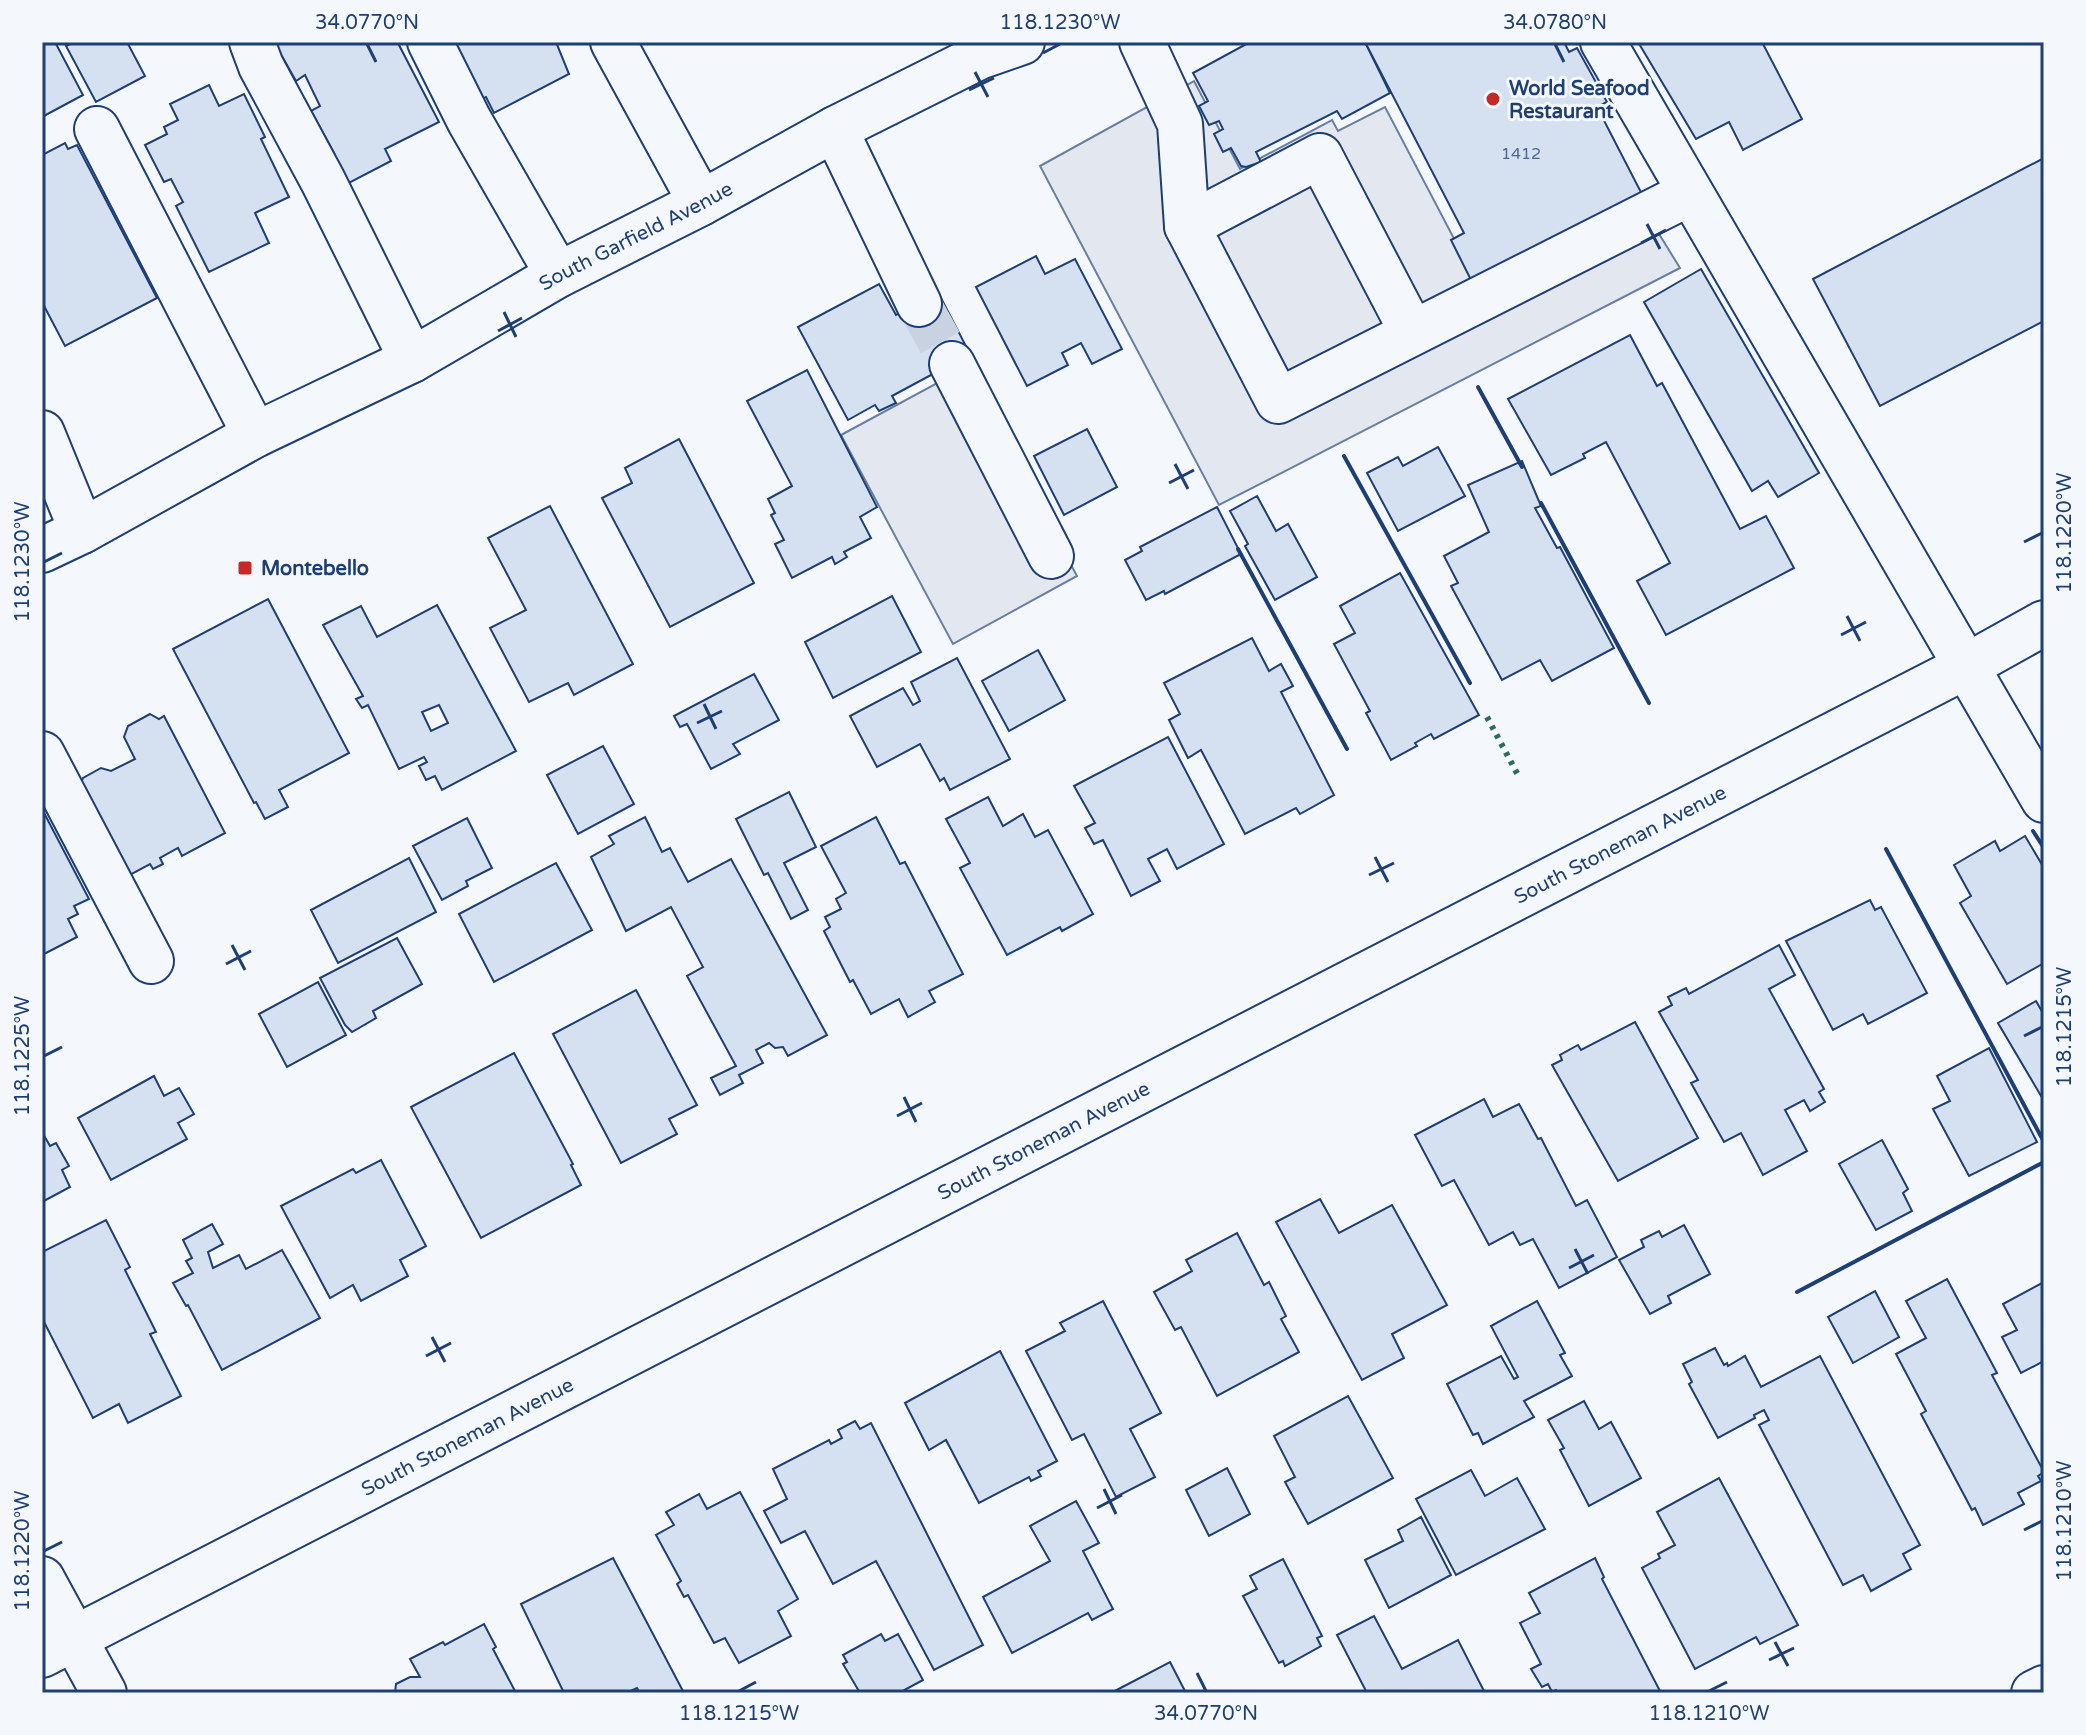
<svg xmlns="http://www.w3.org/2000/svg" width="2086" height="1735" font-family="'Varela Round',sans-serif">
	<rect width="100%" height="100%" fill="#f4f7fb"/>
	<g fill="#e3e8f0" stroke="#687fa3" stroke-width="2">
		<polygon points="1194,81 1240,169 1332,120 1338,131 1385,107 1482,292 1643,208 1680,268 1219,505 1040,166"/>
		<polygon points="965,368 1077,576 953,644 841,435"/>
	</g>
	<g fill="#d5e0f0" stroke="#1d3f73" stroke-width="2" fill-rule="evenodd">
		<polygon points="42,42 55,42 83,95 42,117"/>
		<polygon points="74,42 127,42 145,76 96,102 66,46"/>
		<polygon points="278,42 404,42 399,45 439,122 385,149 391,161 345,185 330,155 334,153 311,111 320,106 305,75 296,81 275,44"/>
		<polygon points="451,42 556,42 569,74 494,113 486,97 482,99"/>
		<polygon points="1250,42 1365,42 1390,93 1342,119 1337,111 1256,152 1261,162 1246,167 1241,166 1231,148 1223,152 1214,134 1223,129 1219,121 1209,125 1199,106 1208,101 1193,73"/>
		<polygon points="1365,42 1564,42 1569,52 1577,48 1607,102 1597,107 1645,200 1475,288 1451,240 1464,233"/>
		<polygon points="1638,42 1762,42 1802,119 1743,150 1729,122 1696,139"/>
		<polygon points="209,85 219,106 244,94 265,137 261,139 289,197 255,213 269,243 209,272 176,206 183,202 171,179 164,182 145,145 167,134 164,127 178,120 170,104"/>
		<polygon points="65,143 68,149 77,145 157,298 65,346 42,302 42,155"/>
		<polygon points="2044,158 2044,321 1880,406 1813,279"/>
		<polygon points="1036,256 1045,274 1075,259 1122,349 1092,364 1081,343 1062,353 1068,365 1027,386 976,287"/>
		<polygon points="1701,269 1819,473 1778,497 1768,481 1752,491 1644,302"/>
		<polygon points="879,284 896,315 939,294 970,354 892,396 896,403 879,411 875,405 848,420 798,327"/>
		<polygon points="1630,335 1657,386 1662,383 1740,529 1766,516 1794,568 1666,635 1637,581 1670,563 1606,442 1583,454 1585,458 1551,475 1508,399"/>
		<polygon points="807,370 877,507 860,517 871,538 844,552 847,557 835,564 832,557 792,578 775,544 784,540 771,515 775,513 768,499 792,486 747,401"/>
		<polygon points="1087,429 1117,487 1064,515 1034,456"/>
		<polygon points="679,439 754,583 670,627 602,498 632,483 625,468"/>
		<polygon points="1438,447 1465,496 1398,531 1367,473 1398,457 1403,466"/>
		<polygon points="1522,461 1541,506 1535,508 1557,548 1560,547 1614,648 1552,681 1540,660 1502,680 1451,586 1458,583 1444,556 1489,532 1468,485"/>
		<polygon points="1257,496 1276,531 1288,524 1317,577 1275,600 1245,546 1248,544 1230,511"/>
		<polygon points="550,506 633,664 574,695 568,683 529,702 490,628 526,610 488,538"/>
		<polygon points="1217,507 1241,554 1165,594 1164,591 1146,600 1125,560 1142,551 1140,547"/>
		<polygon points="1400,573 1479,715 1434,739 1431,734 1415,743 1417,746 1391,760 1366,713 1370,711 1334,644 1355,633 1340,606"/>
		<polygon points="892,596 921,652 833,698 805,642"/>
		<polygon points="268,599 349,753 279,790 288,807 265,819 256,802 254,803 173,649"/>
		<path d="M437 605 516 751 442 790 435 776 426 780 419 766 427 762 424 757 399 769 368 705 362 708 356 699 363 696 323 625 361 606 377 637ZM439 705 448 723 431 731 422 712Z"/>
		<polygon points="1252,638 1269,671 1281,664 1293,686 1281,692 1334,795 1300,814 1296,808 1245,834 1201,750 1188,758 1169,720 1180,714 1164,683"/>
		<polygon points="1038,650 1065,700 1009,731 982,681"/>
		<polygon points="957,658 1010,759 950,790 944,778 940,781 920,744 877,767 850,716 903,688 913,705 920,701 911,682"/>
		<polygon points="754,674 779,720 733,744 740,754 711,769 687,724 680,727 674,716"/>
		<polygon points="150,714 159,719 164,716 225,833 182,856 178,848 160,858 163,864 153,869 150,864 128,876 78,788 83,778 101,768 111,771 135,759 124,737 128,726"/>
		<polygon points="1168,737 1224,844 1177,869 1167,849 1148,859 1160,881 1131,896 1103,840 1094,844 1085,828 1095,823 1074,786"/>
		<polygon points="603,746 634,804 578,834 547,775"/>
		<polygon points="789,792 816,847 784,863 808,910 791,919 768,873 764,875 736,819"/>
		<polygon points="988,797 1003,826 1023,814 1035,837 1048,830 1093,914 1062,931 1060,927 1007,955 960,868 970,863 946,819"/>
		<polygon points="42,809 89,899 74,906 78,914 68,919 77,937 42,955"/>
		<polygon points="645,817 662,852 670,848 688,882 731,859 827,1035 788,1056 783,1047 775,1048 769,1043 756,1050 763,1063 739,1075 743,1083 720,1095 711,1078 736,1066 687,976 703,967 671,907 626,931 591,857 614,844 609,836"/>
		<polygon points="876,817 900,864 905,862 963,974 929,991 935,1002 908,1017 899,999 871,1014 853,980 850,982 824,931 830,927 825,917 841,909 836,899 846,893 821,846"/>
		<polygon points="467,818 492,868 466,881 468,886 442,900 413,846"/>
		<polygon points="2025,836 2044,868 2044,963 2007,984 1960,903 1971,896 1954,865 1995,841 2000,851"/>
		<polygon points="409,858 436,912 338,963 311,910"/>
		<polygon points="556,863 592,930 494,982 459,914"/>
		<polygon points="1870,900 1875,910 1881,907 1927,993 1868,1024 1863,1014 1833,1030 1786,941"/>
		<polygon points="397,938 422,984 373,1011 376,1018 352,1032 345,1025 320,978"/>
		<polygon points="1779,945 1795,975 1769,989 1824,1089 1819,1092 1825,1102 1810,1111 1804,1100 1785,1110 1807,1151 1763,1175 1741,1133 1724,1142 1691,1083 1698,1080 1659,1012 1672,1005 1668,997 1686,988 1689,994"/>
		<polygon points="318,982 346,1035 287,1067 259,1014"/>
		<polygon points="636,990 697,1105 669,1119 677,1134 621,1163 553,1034"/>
		<polygon points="2036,1001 2044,1015 2044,1101 1998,1023"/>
		<polygon points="1635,1022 1698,1138 1618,1181 1552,1065 1562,1060 1560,1055 1578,1045 1581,1050"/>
		<polygon points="1989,1048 2037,1142 1969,1176 1933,1109 1950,1101 1937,1076"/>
		<polygon points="514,1053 573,1164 571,1165 581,1185 481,1238 411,1107"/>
		<polygon points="154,1076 164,1096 179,1088 194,1114 178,1123 187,1139 111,1180 78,1118"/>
		<polygon points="1484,1099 1493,1117 1519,1104 1538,1139 1541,1138 1576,1206 1587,1200 1617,1257 1559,1288 1533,1239 1520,1245 1513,1232 1489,1245 1454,1180 1442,1186 1415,1135"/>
		<polygon points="42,1132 50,1146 56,1143 69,1166 62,1170 70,1187 42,1202"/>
		<polygon points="1882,1140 1908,1189 1903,1193 1912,1211 1876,1230 1839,1164"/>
		<polygon points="381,1160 426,1246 400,1260 408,1276 361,1301 353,1285 330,1298 281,1206 353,1169 356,1173"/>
		<polygon points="1320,1199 1339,1233 1392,1205 1447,1305 1392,1334 1404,1358 1362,1380 1276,1222"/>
		<polygon points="106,1220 130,1267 125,1270 156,1332 150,1334 181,1396 128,1423 119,1404 93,1418 42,1318 42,1252"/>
		<polygon points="212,1224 223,1244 208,1252 213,1268 239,1255 246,1269 282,1250 320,1318 222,1370 188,1305 186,1306 173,1283 193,1273 186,1261 192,1258 183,1240"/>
		<polygon points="1684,1225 1710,1274 1668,1296 1671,1303 1650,1314 1619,1260 1644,1247 1641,1240 1659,1231 1662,1237"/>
		<polygon points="1237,1233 1264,1285 1269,1282 1286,1316 1281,1319 1299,1352 1217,1396 1181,1327 1175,1330 1154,1292 1192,1271 1186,1260"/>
		<polygon points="1947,1279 1997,1373 1992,1375 2044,1472 2038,1476 2041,1481 2018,1493 2024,1504 1983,1525 1975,1508 1972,1510 1921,1414 1926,1411 1896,1354 1926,1338 1906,1301"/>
		<polygon points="2044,1282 2044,1361 2021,1373 2002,1337 2017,1330 2003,1304"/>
		<polygon points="1875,1291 1899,1337 1853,1363 1828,1317"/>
		<polygon points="1103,1301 1161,1413 1130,1429 1155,1477 1116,1497 1084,1434 1072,1440 1026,1351 1065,1331 1060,1323"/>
		<polygon points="1537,1301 1565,1353 1560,1355 1572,1376 1524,1401 1534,1417 1483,1444 1478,1433 1473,1435 1447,1384 1501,1356 1514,1379 1518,1377 1491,1326"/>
		<polygon points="1715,1348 1724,1365 1727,1363 1728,1366 1745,1356 1761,1387 1820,1356 1920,1545 1903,1554 1911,1569 1871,1591 1863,1575 1843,1585 1759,1425 1769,1420 1764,1410 1754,1415 1755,1418 1718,1438 1689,1384 1692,1382 1683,1364"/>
		<polygon points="1000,1351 1057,1461 1038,1471 1041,1476 1031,1481 1029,1477 979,1503 946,1440 929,1450 905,1403"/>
		<polygon points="1348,1396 1393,1478 1308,1524 1285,1482 1295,1477 1274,1436"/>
		<polygon points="1584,1401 1599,1429 1611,1422 1641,1478 1589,1506 1560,1450 1564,1448 1548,1420"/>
		<polygon points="855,1421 860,1429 871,1423 983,1645 934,1670 876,1561 833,1584 805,1531 781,1543 764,1511 787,1499 773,1469 829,1440 831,1444 842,1438 838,1430"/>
		<polygon points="1227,1468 1250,1514 1209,1536 1186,1490"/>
		<polygon points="1471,1470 1485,1496 1517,1478 1545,1529 1456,1575 1416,1499"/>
		<polygon points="1719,1478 1798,1625 1760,1644 1756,1637 1695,1669 1642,1568 1660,1558 1658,1554 1675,1545 1657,1512"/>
		<polygon points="740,1492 798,1599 778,1611 791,1636 739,1663 725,1638 714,1643 688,1595 684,1597 677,1584 681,1581 656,1535 674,1525 666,1512 699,1494 707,1509"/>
		<polygon points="1076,1501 1099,1543 1083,1551 1113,1609 1092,1620 1088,1613 1012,1653 983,1597 1050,1561 1030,1526"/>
		<polygon points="1421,1517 1451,1575 1389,1608 1365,1560 1403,1541 1398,1530"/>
		<polygon points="613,1558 684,1693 640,1693 637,1688 626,1693 564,1693 521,1604"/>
		<polygon points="1595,1558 1604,1577 1602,1579 1661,1693 1558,1693 1556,1690 1552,1692 1548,1684 1542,1687 1531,1669 1541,1664 1520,1623 1540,1613 1529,1593"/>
		<polygon points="1283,1559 1322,1636 1317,1638 1321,1646 1285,1666 1283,1661 1279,1663 1243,1596 1257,1589 1250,1576"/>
		<polygon points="1374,1616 1402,1669 1458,1640 1485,1693 1367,1693 1337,1635"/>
		<polygon points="484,1624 496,1647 493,1649 516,1693 395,1693 396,1684 410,1677 420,1677 410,1659 443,1642 445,1645"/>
		<polygon points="881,1634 885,1641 898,1634 923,1680 899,1693 860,1693 843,1664 847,1662 843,1655"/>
		<polygon points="1170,1662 1186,1693 1111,1693"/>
	</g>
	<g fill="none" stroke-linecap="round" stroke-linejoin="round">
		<polyline stroke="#c9d2e0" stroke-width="44" stroke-dasharray="44 22" stroke-linecap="butt" points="919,304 952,364"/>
		<defs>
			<g id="minor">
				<polyline points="252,42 261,66 323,181 412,360"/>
				<polyline points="430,42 469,120 558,275"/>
				<polyline points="613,42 701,203"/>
				<polyline points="1142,42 1180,124 1187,226 1278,401 1690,193"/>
				<polyline points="1603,42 2044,800"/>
				<polyline points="97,129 255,435"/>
				<polyline points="835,129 919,304"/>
				<polyline points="1187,226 1320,156 1412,332"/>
				<polyline points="952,364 1051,556"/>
				<polyline points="42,433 82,531"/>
				<polyline points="42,754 151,961"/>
				<polyline points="42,1579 104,1693"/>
				<path id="s1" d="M42 1655 1965 667 2044 623"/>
				<polyline points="2034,1693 2044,1688"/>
			</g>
			<g id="major">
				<path id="s2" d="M42 550 82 531 255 435 412 360 558 275 701 203 835 129 979 57 1022 42"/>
			</g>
		</defs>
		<use href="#minor" stroke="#1d3f73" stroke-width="48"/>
		<use href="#major" stroke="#1d3f73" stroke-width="48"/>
		<use href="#minor" stroke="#f4f7fb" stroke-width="44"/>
		<use href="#major" stroke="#f4f7fb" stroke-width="44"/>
		<polyline stroke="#2c6c60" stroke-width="6" stroke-dasharray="4 6" stroke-linecap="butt" points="1487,717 1519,777"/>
		<g stroke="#1d3f73" stroke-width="4">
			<polyline points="1478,387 1522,467"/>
			<polyline points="1344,456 1470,683"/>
			<polyline points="1541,503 1649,703"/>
			<polyline points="1238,549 1347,749"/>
			<polyline points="2033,831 2044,848"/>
			<polyline points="1886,849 2044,1142"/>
			<polyline points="1797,1292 2044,1162"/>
		</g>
	</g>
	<path fill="none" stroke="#1d3f73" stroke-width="3" d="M367 44 376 62M1555 44 1564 62M1043 53 1060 44M975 72 988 97M969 90 994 78M1647 224 1660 249M1641 243 1666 230M504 312 516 337M498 331 522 318M1175 464 1188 489M1169 483 1194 470M2024 542 2042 533M44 562 62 553M1847 616 1860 641M1841 635 1866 622M704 704 716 729M697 723 722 711M1375 857 1388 882M1369 875 1394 863M232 945 245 970M226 964 251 951M2024 1036 2042 1027M44 1056 62 1047M904 1097 916 1122M897 1116 922 1103M1575 1249 1588 1274M1569 1268 1594 1255M432 1337 445 1362M426 1356 451 1343M1104 1489 1116 1514M1097 1508 1122 1495M2024 1530 2042 1521M44 1551 62 1542M1775 1642 1788 1666M1769 1660 1794 1648M1197 1673 1206 1691M739 1691 756 1682M1709 1691 1727 1682"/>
	<g fill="#c62828" stroke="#f4f7fb" stroke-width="3">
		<circle cx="1493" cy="99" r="8"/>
		<rect x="237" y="560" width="16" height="16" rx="4"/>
	</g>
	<g text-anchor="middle" stroke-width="6" stroke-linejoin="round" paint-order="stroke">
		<g font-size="16" fill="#4b6792">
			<text x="1521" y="159">1412</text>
		</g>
		<g font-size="20" font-weight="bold" fill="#1d3f73" stroke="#f4f7fb" text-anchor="start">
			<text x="1509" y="95">World Seafood<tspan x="1509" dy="23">Restaurant</tspan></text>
			<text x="261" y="575">Montebello</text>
		</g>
		<g font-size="20" fill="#1d3f73" stroke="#f4f7fb">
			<text dy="7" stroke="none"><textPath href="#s2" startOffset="672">South Garfield Avenue</textPath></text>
			<text dy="7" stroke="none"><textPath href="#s1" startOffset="1774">South Stoneman Avenue</textPath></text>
			<text dy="7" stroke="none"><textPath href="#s1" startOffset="1126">South Stoneman Avenue</textPath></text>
			<text dy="7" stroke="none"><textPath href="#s1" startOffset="478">South Stoneman Avenue</textPath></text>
		</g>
	</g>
	<rect width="2086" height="1735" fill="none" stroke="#f4f7fb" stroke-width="88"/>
	<rect x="44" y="44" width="1998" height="1647" fill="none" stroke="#1d3f73" stroke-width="3"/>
	<g font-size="20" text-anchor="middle" fill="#1d3f73">
		<text x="367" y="29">34.0770°N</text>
		<text x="1060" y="29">118.1230°W</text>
		<text x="1555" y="29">34.0780°N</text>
		<text transform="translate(2064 533) rotate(-90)" y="7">118.1220°W</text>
		<text transform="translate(22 562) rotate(-90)" y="7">118.1230°W</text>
		<text transform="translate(2064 1027) rotate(-90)" y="7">118.1215°W</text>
		<text transform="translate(22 1056) rotate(-90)" y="7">118.1225°W</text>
		<text transform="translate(2064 1521) rotate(-90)" y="7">118.1210°W</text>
		<text transform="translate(22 1551) rotate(-90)" y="7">118.1220°W</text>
		<text x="739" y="1720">118.1215°W</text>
		<text x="1206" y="1720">34.0770°N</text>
		<text x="1709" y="1720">118.1210°W</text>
	</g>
</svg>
